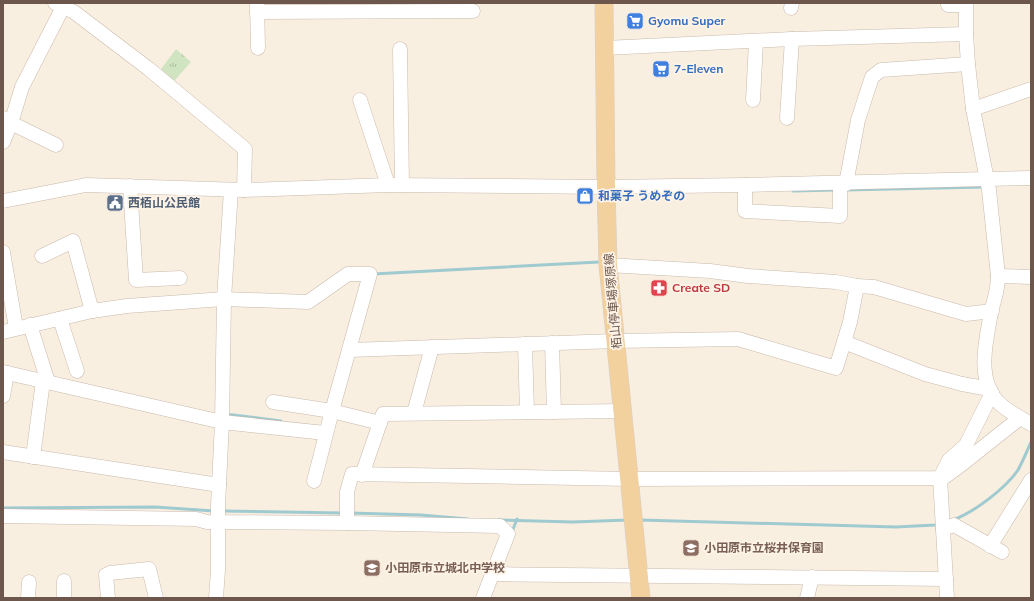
<svg xmlns="http://www.w3.org/2000/svg" width="1034" height="601" font-family="Mulish,'Noto Sans JP',sans-serif">
	<defs>
		<pattern id="grass-tufts" width="24" height="20" patternUnits="userSpaceOnUse"><rect width="24" height="20" fill="#d0e4c1"/><path d="M3 7l-1-3M5 7V3M7 7l1-3M15 17l-1-3M17 17v-4M19 17l1-3" fill="none" stroke="#adbc9f"/></pattern>
	</defs>
	<rect width="100%" height="100%" fill="#f9efe1"/>
	<polygon fill="url(#grass-tufts)" points="176,49 191,62 174,81 161,69"/>
	<g fill="none" stroke-linecap="round" stroke-linejoin="round">
		<g stroke="#9fcad0" stroke-width="3">
			<polyline points="845,190 985,187"/>
			<polyline points="793,191 836,190"/>
			<polyline points="373,274 599,262"/>
			<polyline points="225,414 281,421"/>
			<polyline points="3,508 155,507 214,511"/>
			<polyline points="222,511 342,513"/>
			<polyline points="350,513 421,515 468,519"/>
			<polyline points="498,520 573,522 628,520"/>
			<polyline points="639,520 896,527 935,525 940,524"/>
			<path d="M953 520C974 512 1005 489 1018 470 1023 461 1027 451 1031 442"/>
			<polyline points="512,532 517,519"/>
		</g>
		<defs>
			<g id="minor">
				<polyline points="55,3 74,12 149,69 245,149 244,190"/>
				<polyline points="257,3 258,48"/>
				<polyline points="948,3 948,5 966,5 966,34"/>
				<polyline points="791,8 792,3"/>
				<polyline points="257,12 473,11"/>
				<polyline points="605,48 792,39 966,34 968,64"/>
				<polyline points="400,49 402,185"/>
				<polyline points="360,100 388,185"/>
				<polyline points="753,100 756,41"/>
				<polyline points="973,109 1031,89"/>
				<polyline points="3,118 11,123 56,145"/>
				<polyline points="787,118 792,39"/>
				<polyline points="3,142 11,123 22,87 63,7"/>
				<path d="M846 184 858 120 872 77 881 70 968 64 973 109 989 190 998 276C998 292 994 298 991 313 986 340 976 379 998 402 1007 411 1020 418 1031 424"/>
				<polyline points="745,185 745,211 840,216 840,184"/>
				<polyline points="130,186 136,280 180,278"/>
				<polyline points="3,201 86,185 244,190 388,185 606,187 745,185 1031,178"/>
				<polyline points="3,252 16,328"/>
				<polyline points="42,256 73,241 92,311"/>
				<polyline points="998,276 1031,277"/>
				<polyline points="857,286 874,287 966,314 992,311"/>
				<polyline points="60,319 77,371"/>
				<polyline points="30,325 48,382"/>
				<polyline points="3,332 92,311 127,306 224,299 308,302 348,274 370,274 332,411 273,402"/>
				<polyline points="844,342 925,374 962,384 990,389"/>
				<polyline points="552,343 554,412"/>
				<polyline points="525,344 527,412"/>
				<polyline points="349,350 616,341 738,339 836,368 850,322 857,286 836,282 748,276 710,271 608,265"/>
				<polyline points="3,372 222,422 325,433"/>
				<polyline points="3,396 7,373"/>
				<polyline points="414,413 432,347"/>
				<polyline points="3,452 219,485"/>
				<polyline points="33,457 43,381"/>
				<polyline points="362,475 383,414 623,411"/>
				<polyline points="314,481 332,411 380,423"/>
				<polyline points="3,516 196,519 207,522 347,523 500,526 508,534 483,598"/>
				<polyline points="347,523 347,492 352,474 630,479 940,478 946,476 962,464 1020,418"/>
				<polyline points="943,529 954,525 1002,552"/>
				<polyline points="990,546 1031,480"/>
				<path d="M492 574C643 577 794 577 946 579"/>
				<polyline points="28,598 29,582"/>
				<polyline points="64,598 64,581"/>
				<polyline points="108,598 106,575 110,573 149,569 156,598"/>
				<polyline points="216,598 218,570 218,506 222,422 224,299 231,190"/>
				<polyline points="807,598 812,577"/>
				<polyline points="947,598 940,478 949,460 966,445 992,393"/>
			</g>
			<polyline id="major" points="604,3 606,187 608,265 641,598"/>
		</defs>
		<use href="#minor" stroke="#cab9ac" stroke-width="15"/>
		<use href="#major" stroke="#d6d0cd" stroke-width="19"/>
		<use href="#minor" stroke="#fff" stroke-width="14"/>
		<use href="#major" stroke="#f2d19f" stroke-width="18"/>
	</g>
	<defs>
		<symbol id="supermarket-square" viewBox="-11 -11 22 22"><rect x="-9" y="-9" width="18" height="18" rx="4" fill="#3f7fe0" stroke="#fdf3e6"/><path d="M-6-5.5h2.5l.6 2H6L4.5 2H-2.5L-4.4-4H-6ZM-1.5 3.2a1.3 1.3 0 1 0 .1 0ZM3 3.2a1.3 1.3 0 1 0 .1 0Z" fill="#fff"/></symbol>
		<symbol id="shop-square" viewBox="-11 -11 22 22"><rect x="-9" y="-9" width="18" height="18" rx="4" fill="#3f7fe0" stroke="#fdf3e6"/><path d="M-5-2.5h2.3a2.7 3.5 0 0 1 5.4 0H5L5.5 6h-11ZM-1.5-2.5h3a1.5 2.3 0 0 0-3 0Z" fill="#fff"/></symbol>
		<symbol id="civic-square" viewBox="-11 -11 22 22"><rect x="-9" y="-9" width="18" height="18" rx="4" fill="#5c6f8a" stroke="#fdf3e6"/><path d="M-.6-6.5H3V-4.5H.6V-3L4-1V1h2V6H-6V1h2V-1L-.6-3ZM-1.2 2.5V6h2.4V2.5Z" fill="#fff"/></symbol>
		<symbol id="pharmacy-square" viewBox="-11 -11 22 22"><rect x="-9" y="-9" width="18" height="18" rx="4" fill="#e0444e" stroke="#fdf3e6"/><path d="M-2-6h4v4h4v4h-4v4h-4v-4h-4v-4h4Z" fill="#fff"/></symbol>
		<symbol id="school-square" viewBox="-11 -11 22 22"><rect x="-9" y="-9" width="18" height="18" rx="4" fill="#8d6e63" stroke="#fdf3e6"/><path d="M0-5L7-2L0 1L-7-2ZM-4 1L0 2.5L4 1V4Q0 6-4 4Z" fill="#fff"/></symbol>
	</defs>
	<g fill-rule="evenodd">
		<use href="#supermarket-square" x="625" y="11" width="20" height="20"/>
		<use href="#supermarket-square" x="651" y="59" width="20" height="20"/>
		<use href="#shop-square" x="575" y="186" width="20" height="20"/>
		<use href="#civic-square" x="105" y="193" width="20" height="20"/>
		<use href="#pharmacy-square" x="649" y="278" width="20" height="20"/>
		<use href="#school-square" x="681" y="538" width="20" height="20"/>
		<use href="#school-square" x="362" y="558" width="20" height="20"/>
	</g>
	<g text-anchor="middle" stroke-width="3.5" stroke-linejoin="round" paint-order="stroke">
		<g font-size="12" font-weight="bold" fill="#366cbe" stroke="#fdf3e6" text-anchor="start">
			<text x="648" y="25">Gyomu Super</text>
			<text x="674" y="73">7-Eleven</text>
			<text x="598" y="200">和菓子 うめぞの</text>
		</g>
		<g font-size="12" font-weight="bold" fill="#4e5e75" stroke="#fdf3e6" text-anchor="start">
			<text x="128" y="207">西栢山公民館</text>
		</g>
		<g font-size="12" font-weight="bold" fill="#be3a42" stroke="#fdf3e6" text-anchor="start">
			<text x="672" y="292">Create SD</text>
		</g>
		<g font-size="12" fill="#6d564b" stroke="#fdf3e6">
			<text transform="translate(613 301) rotate(-95)" y="4">栢山停車場塚原線</text>
		</g>
		<g font-size="12" font-weight="bold" fill="#785e54" stroke="#fdf3e6" text-anchor="start">
			<text x="704" y="552">小田原市立桜井保育園</text>
			<text x="385" y="572">小田原市立城北中学校</text>
		</g>
	</g>
	<rect width="1034" height="601" fill="none" stroke="#6d564b" stroke-width="8"/>
</svg>
